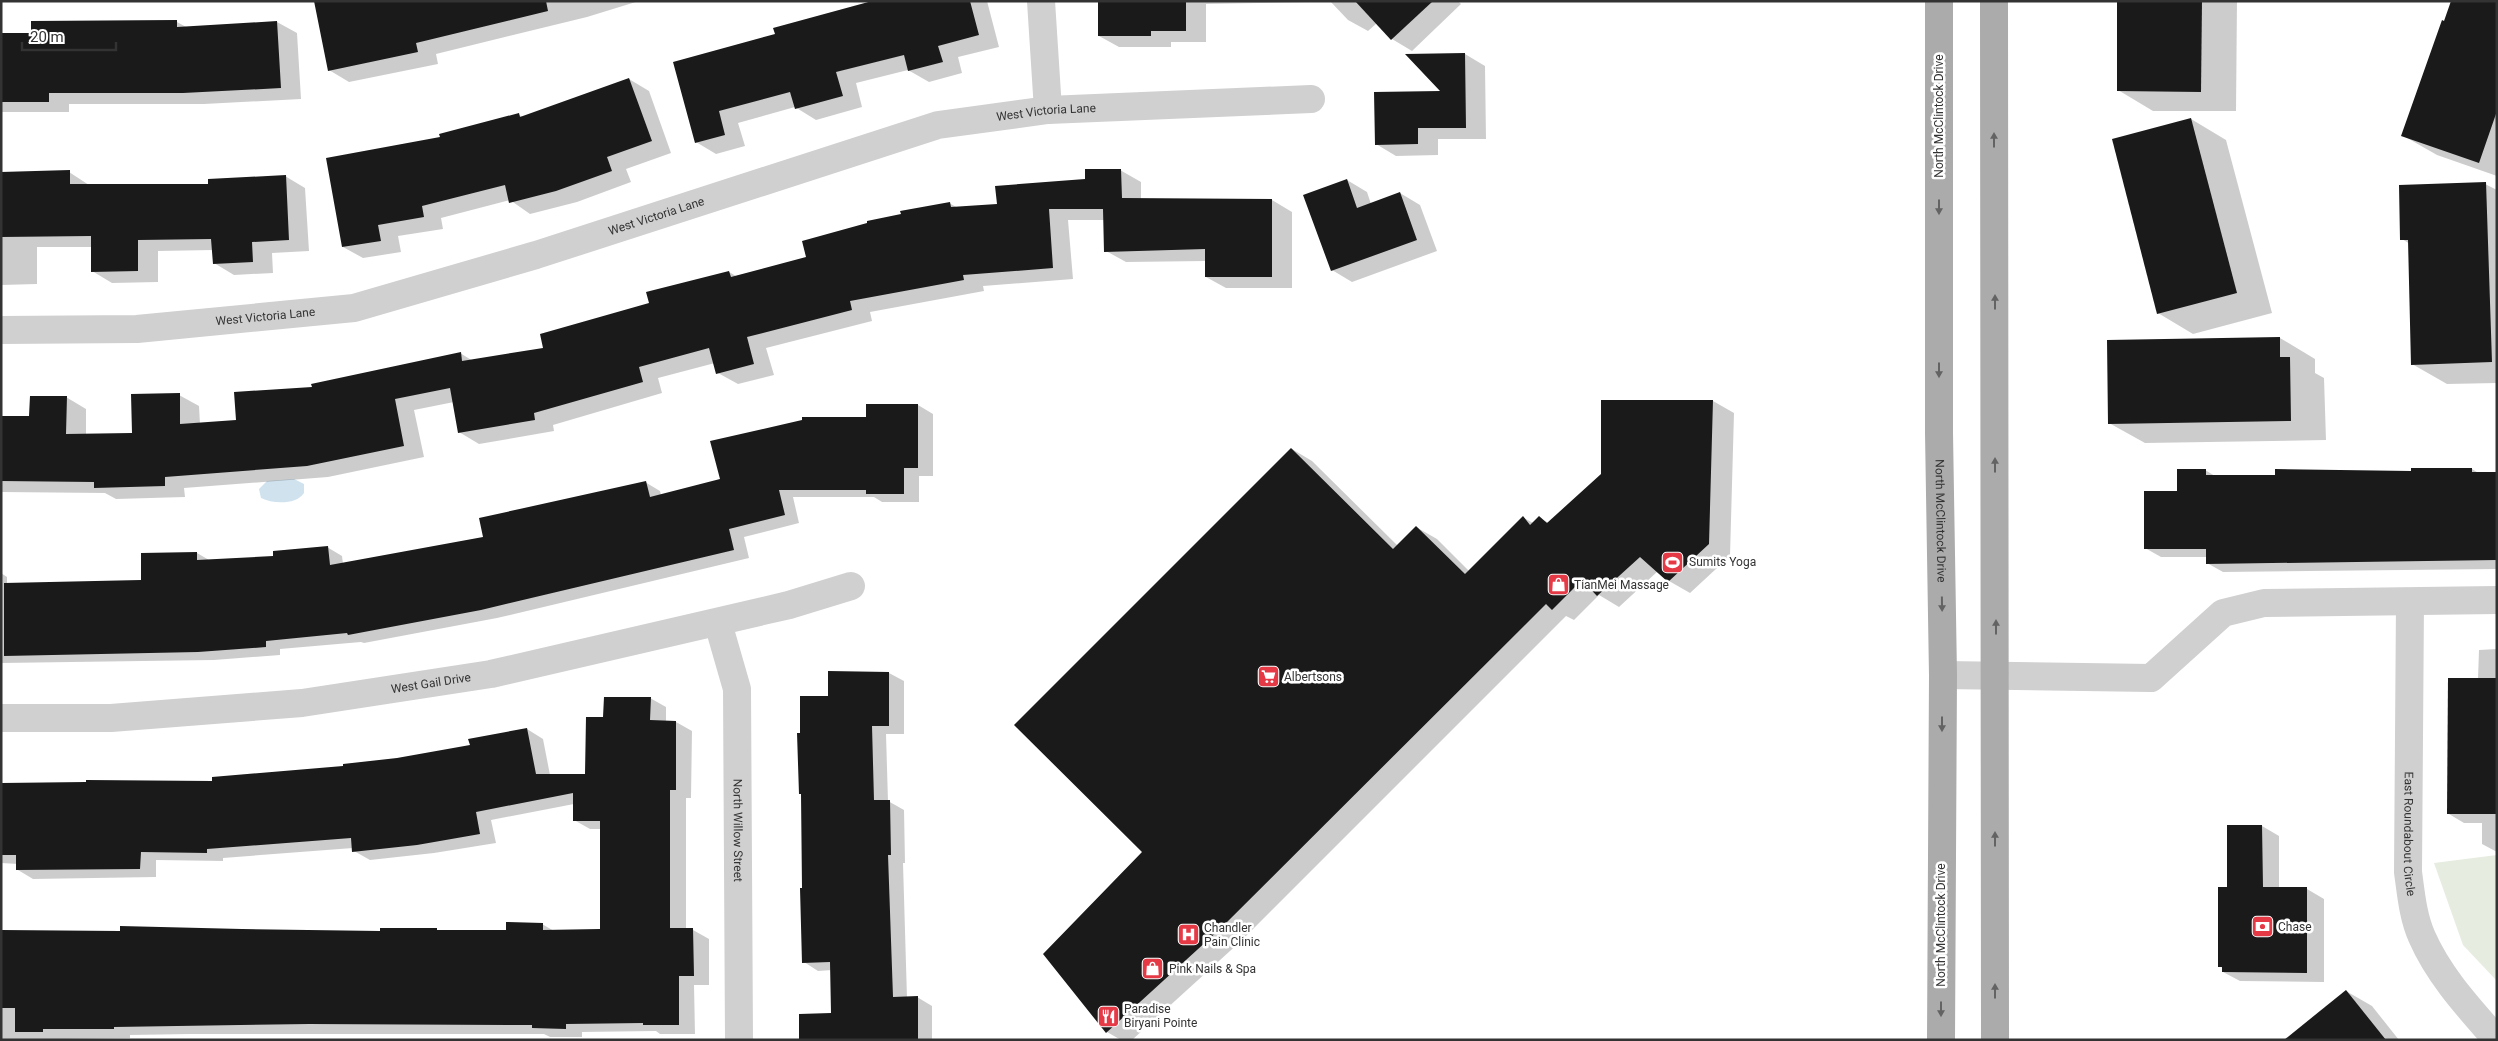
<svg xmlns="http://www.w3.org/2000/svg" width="2498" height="1041" font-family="Roboto,sans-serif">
	<rect width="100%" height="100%" fill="#fff"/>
	<polygon fill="#e6ecdf" points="2497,855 2497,981 2463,945 2434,863"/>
	<path fill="#cfe2ee" d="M294 479 304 484V493C296 505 273 504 261 498L259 489 267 481Z"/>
	<g fill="#0003">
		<polygon points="315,1 639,1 587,17 436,54 438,64 349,82 329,70"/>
		<polygon points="877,1 987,1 999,47 958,57 962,73 929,82 908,70 856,83 862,107 816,120 795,107 738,123 745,146 716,154 696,142 674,63 776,35"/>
		<polygon points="1099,1 1309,1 1309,2 1206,4 1206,42 1171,42 1171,47 1119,47 1099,36"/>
		<polygon points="1330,1 1458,1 1461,4 1412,51 1392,39 1377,23 1368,31 1348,20"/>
		<polygon points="2119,1 2237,1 2236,111 2153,111 2118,90"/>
		<polygon points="2497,1 2497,176 2437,155 2402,135 2445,23"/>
		<polygon points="177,22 188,28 277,22 297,33 301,99 204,104 69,104 69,112 1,112 1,34 32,34 32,23"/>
		<polygon points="1465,54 1485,66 1486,139 1438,139 1438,155 1396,156 1376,144 1442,92"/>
		<polygon points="629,79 649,91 671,153 626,169 631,182 577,202 530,214 510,200 441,218 443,229 398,236 401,252 363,258 343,247 441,138 519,115 523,117"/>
		<polygon points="2191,119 2226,140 2272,313 2193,334 2158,313"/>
		<polygon points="1120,170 1141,182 1141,200 1272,200 1292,212 1292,288 1226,288 1206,277 1206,261 1126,262 1106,251 1105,220 1068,220 1073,279 983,286 984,291 870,312 872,321 766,348 774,375 738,384 718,373 715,363 658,378 662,393 553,425 554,431 479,444 459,432 454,402 414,410 424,457 328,477 184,488 185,497 116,499 105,493 1,492 1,417 31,417 66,397 86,409 86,435 133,434 179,395 199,406 200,424 237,421 313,388 460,353 473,361 545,349 729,272 736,276 807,258 949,203 958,208 998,205"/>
		<polygon points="69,172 89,185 209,185 285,176 305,188 309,251 272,253 273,273 234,275 214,263 213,250 158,251 158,282 112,283 92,271 92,247 37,247 37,284 1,285 1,173"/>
		<polygon points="1347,180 1367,192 1371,204 1400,193 1420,205 1437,251 1352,282 1332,270"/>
		<polygon points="2485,184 2497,190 2497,383 2447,384 2412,364 2410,244 2402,239"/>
		<polygon points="2280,338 2315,359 2315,373 2324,378 2326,440 2145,443 2109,423"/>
		<polygon points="1713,401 1734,413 1730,556 1690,593 1669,581 1658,571 1619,607 1599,595 1574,620 1566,616 1241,941 1132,1040 1121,1040 1107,1032 1144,852 1292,449 1312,461 1398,546 1416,527 1437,539 1469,571 1524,518 1533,523 1539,518 1549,523"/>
		<polygon points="867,405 918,405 933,414 933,476 919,476 919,502 882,502 874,497 793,497 799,523 744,537 749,558 497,618 364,643 361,642 280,649 280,655 214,660 1,663 1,573 7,577 7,584 142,581 142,554 197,553 209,560 275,557 327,547 342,556 343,564 485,538 645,482 660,491 661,495 721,480 867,418"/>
		<polygon points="2412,469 2472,469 2480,474 2497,474 2497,569 2223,572 2207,563 2207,557 2161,557 2145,548 2178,492 2205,470 2215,476 2277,476 2412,472"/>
		<polygon points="2497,649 2497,852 2482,844 2482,823 2464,823 2449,814 2478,679 2479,650"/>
		<polygon points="889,673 904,681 904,734 886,734 888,801 904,810 905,863 903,863 907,998 917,997 932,1006 932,1040 800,1040 832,1015 832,970 818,971 804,962 801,734 829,697"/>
		<polygon points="650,698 666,707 666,722 676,722 692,731 691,798 686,798 686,930 693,930 709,939 709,985 694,985 695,1034 660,1034 656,1031 582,1032 582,1037 550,1037 544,1034 190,1034 130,1035 130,1038 1,1040 1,932 381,932 437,930 440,932 507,932 542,924 554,931 601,930 601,829 590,829 574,820 574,804 491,820 496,843 434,853 370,860 354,851 353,848 223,858 223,861 156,860 156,877 33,879 18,870 18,864 1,863 1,784 213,782 397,760 471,746 527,729 543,739 550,775 586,775 605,718"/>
		<polygon points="2262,826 2279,836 2279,888 2307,889 2324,899 2324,982 2240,981 2223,972 2223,968 2219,966 2228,889"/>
		<polygon points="2346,991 2372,1006 2399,1040 2286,1040"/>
	</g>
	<g fill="#1a1a1a">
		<polygon points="314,1 546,1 548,11 416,43 418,52 328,71"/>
		<polygon points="872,1 970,1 979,35 938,46 943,62 908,71 904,55 836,72 843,96 795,109 790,92 719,111 725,135 695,143 673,62 775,34 773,28"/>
		<polygon points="1098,1 1186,1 1186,31 1151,31 1151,36 1098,36"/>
		<polygon points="1355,1 1433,1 1391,40"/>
		<polygon points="2117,1 2202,1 2201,92 2117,91"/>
		<polygon points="2451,1 2497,1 2497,111 2479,163 2401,136 2442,20 2444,21"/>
		<polygon points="177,20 177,27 277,21 281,88 183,93 49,93 49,102 1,102 1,33 31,33 31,21"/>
		<polygon points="1465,53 1466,128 1418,128 1418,144 1375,145 1374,92 1440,91 1405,54"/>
		<polygon points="629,78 652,141 607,157 612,171 556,191 509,203 505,185 422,206 424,217 378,225 381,241 342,247 326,158 440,137 439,134 519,113 520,117"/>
		<polygon points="2191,118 2237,293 2157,314 2112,139"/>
		<polygon points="1085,169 1121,169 1122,198 1272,199 1272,277 1205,277 1205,249 1104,252 1103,209 1049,209 1053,268 963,275 964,280 850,301 852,310 747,337 754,364 716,374 709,348 639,367 643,382 534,413 535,420 458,433 450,388 395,399 404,446 307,466 165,477 165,486 94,488 94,482 1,481 1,416 29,416 30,396 67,396 66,434 132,433 131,394 180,393 180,424 236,420 234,392 312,387 311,384 461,352 462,361 543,348 540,334 649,303 646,292 729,271 731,277 806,257 802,241 867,223 867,221 901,214 900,211 950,202 951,207 997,204 995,186 1085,179"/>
		<polygon points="70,170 70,184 208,184 208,179 286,175 289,240 252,242 253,262 213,264 211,239 138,240 138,271 91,272 91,236 1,237 1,172"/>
		<polygon points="1347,179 1357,208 1400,192 1417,240 1331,271 1303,195"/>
		<polygon points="2486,182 2492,362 2411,365 2408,240 2400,240 2399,185"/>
		<polygon points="2280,337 2280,357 2290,357 2291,421 2108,424 2107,340"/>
		<polygon points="1601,400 1713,400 1709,544 1668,582 1640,557 1597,596 1582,580 1552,610 1546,604 1220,929 1106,1033 1043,954 1142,852 1014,725 1291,448 1393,549 1416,526 1465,574 1523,516 1530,525 1539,516 1547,523 1601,474"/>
		<polygon points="866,404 918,404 918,468 904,468 904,494 866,494 866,490 779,490 785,515 729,529 734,550 481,610 348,635 347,633 266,641 266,647 198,652 4,656 4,583 141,580 141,553 197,552 197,560 273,556 273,551 328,546 330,565 483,537 479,518 646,481 650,497 720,479 710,441 802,420 802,417 866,417"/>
		<polygon points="2411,468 2472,468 2472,472 2497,472 2497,560 2206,564 2206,549 2144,549 2144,491 2177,491 2177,469 2206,469 2206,475 2275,475 2275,469 2411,471"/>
		<polygon points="828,671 889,672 889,726 872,726 874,800 890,800 891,855 888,855 893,997 918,996 918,1040 799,1040 799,1014 831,1013 830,962 802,963 800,888 802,888 801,794 799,794 797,733 800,733 800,696 828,696"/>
		<polygon points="2448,678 2497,678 2497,814 2447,814"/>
		<polygon points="604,697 651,697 650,720 676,721 676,790 670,790 670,928 693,928 694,976 679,976 679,1025 643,1025 643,1023 566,1024 566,1029 532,1028 532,1025 309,1024 114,1027 114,1029 43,1029 43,1032 15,1032 15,1008 1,1008 1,930 120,931 120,926 242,929 380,931 380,928 437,928 437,930 506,930 506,922 543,923 543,930 600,929 600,821 573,821 573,793 476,812 480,834 417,845 352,852 351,838 207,849 207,853 141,852 140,869 16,870 16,855 1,855 1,783 86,782 86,780 212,781 212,777 343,766 343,764 397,758 470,745 468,739 527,728 536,774 585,774 586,717 603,717"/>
		<polygon points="2227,825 2262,825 2263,887 2307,887 2307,973 2222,972 2222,967 2218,967 2218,887 2227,887"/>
		<polygon points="2346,990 2386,1040 2284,1040"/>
	</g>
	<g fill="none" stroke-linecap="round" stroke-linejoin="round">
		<g stroke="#d0d0d0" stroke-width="28">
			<polyline points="1041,1 1048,110"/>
			<path id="s1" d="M1 330 137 329 354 308 536 255 938 125 1048 110 1311 99"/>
			<path id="s2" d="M2410 602 2408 872C2411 894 2413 917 2422 937 2439 976 2469 1008 2497 1040"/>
			<path id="s3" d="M718 623 737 689 739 1040"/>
			<polyline points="1943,675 2151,678 2223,613 2264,603 2497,600"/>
			<path id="s4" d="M1 718H111L302 703 491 674 789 605 851 586"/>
		</g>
		<g stroke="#ababab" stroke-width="28">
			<path id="s5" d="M1939 1V433L1943 675 1941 1040"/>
			<polyline points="1994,1 1995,1040"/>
		</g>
	</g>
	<defs><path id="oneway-solid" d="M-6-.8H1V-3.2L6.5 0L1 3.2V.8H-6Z" transform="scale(1.25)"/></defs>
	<g fill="#636363">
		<use href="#oneway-solid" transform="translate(1994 140) rotate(-90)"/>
		<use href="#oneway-solid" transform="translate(1939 207) rotate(90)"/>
		<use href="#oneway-solid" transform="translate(1995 302) rotate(-90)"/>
		<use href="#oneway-solid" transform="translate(1939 370) rotate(90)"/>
		<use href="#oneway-solid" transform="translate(1995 465) rotate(-90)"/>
		<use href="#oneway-solid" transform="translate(1942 604) rotate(89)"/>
		<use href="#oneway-solid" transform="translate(1996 627) rotate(-90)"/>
		<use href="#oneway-solid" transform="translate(1942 724) rotate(90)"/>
		<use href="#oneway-solid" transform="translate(1995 839) rotate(-90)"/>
		<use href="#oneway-solid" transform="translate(1995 991) rotate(-90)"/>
		<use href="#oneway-solid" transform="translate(1941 1009) rotate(90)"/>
	</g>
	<defs>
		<symbol id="stadium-square" viewBox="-11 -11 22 22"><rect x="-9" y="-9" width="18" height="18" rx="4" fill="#e63946" stroke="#fff"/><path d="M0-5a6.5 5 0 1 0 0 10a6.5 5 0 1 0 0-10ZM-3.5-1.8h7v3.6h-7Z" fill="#fff"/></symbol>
		<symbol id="shop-square" viewBox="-11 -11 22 22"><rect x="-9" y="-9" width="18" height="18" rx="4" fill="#e63946" stroke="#fff"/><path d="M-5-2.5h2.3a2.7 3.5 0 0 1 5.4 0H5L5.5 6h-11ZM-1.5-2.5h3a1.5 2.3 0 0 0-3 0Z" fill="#fff"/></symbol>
		<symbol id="supermarket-square" viewBox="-11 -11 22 22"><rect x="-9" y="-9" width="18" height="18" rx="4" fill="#e63946" stroke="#fff"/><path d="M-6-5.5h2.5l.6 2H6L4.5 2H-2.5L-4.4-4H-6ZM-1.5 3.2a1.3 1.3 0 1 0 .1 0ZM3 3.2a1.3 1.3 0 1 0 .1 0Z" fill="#fff"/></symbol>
		<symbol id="bank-square" viewBox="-11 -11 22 22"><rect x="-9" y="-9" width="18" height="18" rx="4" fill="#e63946" stroke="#fff"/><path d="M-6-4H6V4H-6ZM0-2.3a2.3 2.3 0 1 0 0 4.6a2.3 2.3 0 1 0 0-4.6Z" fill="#fff"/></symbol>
		<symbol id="hospital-square" viewBox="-11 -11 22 22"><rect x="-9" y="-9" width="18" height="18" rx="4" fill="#e63946" stroke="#fff"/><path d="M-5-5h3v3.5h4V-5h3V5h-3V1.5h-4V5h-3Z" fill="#fff"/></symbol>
		<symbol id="restaurant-square" viewBox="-11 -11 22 22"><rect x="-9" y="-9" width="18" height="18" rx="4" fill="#e63946" stroke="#fff"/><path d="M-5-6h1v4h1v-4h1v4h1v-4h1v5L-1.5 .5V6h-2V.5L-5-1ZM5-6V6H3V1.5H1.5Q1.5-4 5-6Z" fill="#fff"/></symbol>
	</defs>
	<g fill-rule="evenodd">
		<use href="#stadium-square" x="1660" y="550" width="25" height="25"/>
		<use href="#shop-square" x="1546" y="572" width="25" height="25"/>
		<use href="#supermarket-square" x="1256" y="664" width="25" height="25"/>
		<use href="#bank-square" x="2250" y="914" width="25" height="25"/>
		<use href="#hospital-square" x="1176" y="922" width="25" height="25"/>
		<use href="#shop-square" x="1140" y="956" width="25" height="25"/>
		<use href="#restaurant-square" x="1096" y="1004" width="25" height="25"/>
	</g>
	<g text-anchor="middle" stroke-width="5" stroke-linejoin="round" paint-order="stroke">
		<g font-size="12" fill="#333" stroke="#fff">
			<text dy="4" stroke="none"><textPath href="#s1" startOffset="1075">West Victoria Lane</textPath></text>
			<text transform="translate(1939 116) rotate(-90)" y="4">North McClintock Drive</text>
			<text dy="4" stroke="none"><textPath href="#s1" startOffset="670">West Victoria Lane</textPath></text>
			<text dy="4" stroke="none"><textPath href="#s1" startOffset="265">West Victoria Lane</textPath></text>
			<text dy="4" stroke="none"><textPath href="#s5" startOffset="520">North McClintock Drive</textPath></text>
			<text dy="4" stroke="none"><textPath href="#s4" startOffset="432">West Gail Drive</textPath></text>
			<text dy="4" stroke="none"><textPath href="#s3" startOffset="210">North Willow Street</textPath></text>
			<text dy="4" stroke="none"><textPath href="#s2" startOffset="232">East Roundabout Circle</textPath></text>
			<text transform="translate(1941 925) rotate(-90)" y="4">North McClintock Drive</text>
		</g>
		<g font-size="12" fill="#333" stroke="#fff" text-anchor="start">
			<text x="1689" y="566">Sumits Yoga</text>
			<text x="1574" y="589">TianMei Massage</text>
			<text x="1284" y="681">Albertsons</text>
			<text x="2278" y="931">Chase</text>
			<text x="1204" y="932">Chandler<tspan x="1204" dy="14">Pain Clinic</tspan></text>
			<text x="1169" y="973">Pink Nails &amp; Spa</text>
			<text x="1124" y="1013">Paradise<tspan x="1124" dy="14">Biryani Pointe</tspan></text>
		</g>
	</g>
	<rect width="2498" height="1041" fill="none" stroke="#333333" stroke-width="5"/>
	<path d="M22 42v8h94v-8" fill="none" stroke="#333333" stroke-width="2.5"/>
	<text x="30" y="42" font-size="15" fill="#333333" stroke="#ffffff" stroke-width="4" paint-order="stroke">20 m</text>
</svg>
